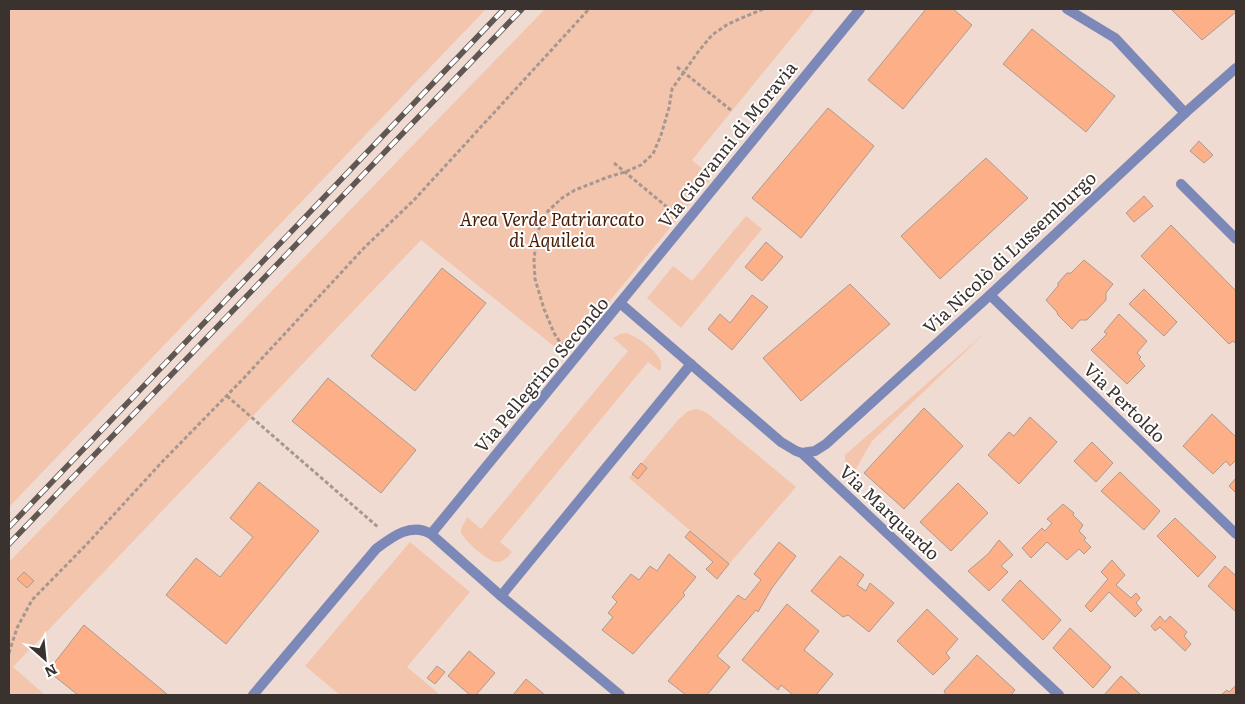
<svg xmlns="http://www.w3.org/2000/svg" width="1245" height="704" font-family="Literata,serif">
	<rect width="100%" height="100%" fill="#efdbd1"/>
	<g fill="#f4c5ad">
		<polygon points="9,9 486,9 9,507"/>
		<polygon points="545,9 815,9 692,160 712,177 565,355 421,240 13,667 45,695 9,695 9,562"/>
		<polygon points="746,216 762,229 681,328 647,298 673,266 692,281"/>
		<polygon points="986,332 872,441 850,479 845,474 845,455"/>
		<path d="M626 333C635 335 656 350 660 360 662 364 661 367 660 371L648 362 500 542 512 552C508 557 503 562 496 562 489 562 462 539 461 532 461 527 465 522 467 517L481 529 628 351 613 338 620 334Z"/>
		<polygon points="696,409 703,411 707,413 796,487 729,564 629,478 678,420 688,411"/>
		<polygon points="410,542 470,592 407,667 438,693 436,695 340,695 305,666"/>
	</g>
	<g fill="#fdb088" stroke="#ac9a90">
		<polygon points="926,9 953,9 972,25 903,109 868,80"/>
		<polygon points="1171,9 1233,9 1236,12 1202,40"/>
		<polygon points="1032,29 1115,96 1086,132 1003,64"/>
		<polygon points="828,108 874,146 801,238 752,198"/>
		<polygon points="1199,141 1213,155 1204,163 1190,151"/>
		<polygon points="986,158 1028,198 940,279 901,236"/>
		<polygon points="1144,196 1153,206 1134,222 1126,213"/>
		<polygon points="1171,225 1236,291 1236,344 1233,341 1229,344 1141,256"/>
		<polygon points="766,242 783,257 762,281 745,267"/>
		<polygon points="1084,260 1113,284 1106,293 1106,300 1087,320 1080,320 1072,329 1058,315 1057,312 1046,300 1058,286 1058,283 1067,273 1071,273"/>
		<polygon points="442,268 486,303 415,391 371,356"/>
		<polygon points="850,284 890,324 801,401 763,358"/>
		<polygon points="1144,289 1177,322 1164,336 1129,304"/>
		<polygon points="752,295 768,307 732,350 708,329 720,314 730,323"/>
		<polygon points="1119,314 1147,341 1137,353 1141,357 1139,359 1145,366 1127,384 1091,350 1107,334 1104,332"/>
		<polygon points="328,378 416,450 381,493 292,421"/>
		<polygon points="924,408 963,446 904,509 864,473"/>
		<polygon points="1212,414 1236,437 1236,460 1230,466 1226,461 1213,474 1183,446"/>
		<polygon points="1030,417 1057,442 1019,484 988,455 1009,432 1014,436"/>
		<polygon points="1092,442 1113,463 1096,482 1074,461"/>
		<polygon points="641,463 647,468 638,479 632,474"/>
		<polygon points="1120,472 1160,511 1144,530 1101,491"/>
		<polygon points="1236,478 1236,493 1229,486"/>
		<polygon points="259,482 319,531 226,644 166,595 196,558 220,577 253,537 230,518"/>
		<polygon points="958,483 988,513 951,551 920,522"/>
		<polygon points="1063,504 1074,513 1073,515 1083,525 1079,531 1086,538 1084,540 1091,547 1084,554 1079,549 1067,560 1047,542 1031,558 1022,548 1042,528 1045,531 1052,523 1047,519"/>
		<polygon points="1175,518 1216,557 1198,577 1157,536"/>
		<polygon points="690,531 729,564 717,579 706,569 713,562 685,537"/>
		<polygon points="999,540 1013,555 1001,566 1008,572 989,591 968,571 988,554"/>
		<polygon points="779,542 796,556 772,588 758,612 756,610 717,656 730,667 707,695 686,695 668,681 738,595 745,600 761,580 754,574"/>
		<polygon points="669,554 696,577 683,593 685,595 633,654 602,630 613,617 608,613 617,602 612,597 631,574 639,580 650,566 657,571"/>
		<polygon points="840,556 864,575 857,585 866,591 870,583 894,603 869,632 848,615 843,617 811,591"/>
		<polygon points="1112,560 1125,575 1116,585 1131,598 1136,593 1140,598 1136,603 1142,610 1135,617 1109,592 1091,612 1085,606 1108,579 1101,572"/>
		<polygon points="1225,566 1236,576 1236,612 1208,586"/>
		<polygon points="24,572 34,581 27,588 17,579"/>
		<polygon points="1020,580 1061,620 1043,640 1002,600"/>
		<polygon points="787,604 819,631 804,650 833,674 816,695 793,695 781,685 778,690 742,660"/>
		<polygon points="927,609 958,639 946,653 950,658 933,675 897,641"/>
		<polygon points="1160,616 1165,622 1170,616 1187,632 1184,636 1191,644 1185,651 1160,627 1155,631 1151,626"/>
		<polygon points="84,625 168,695 78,695 48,671"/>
		<polygon points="1070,628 1111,667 1093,688 1053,648"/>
		<polygon points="469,651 495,673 476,695 470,695 448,676"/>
		<polygon points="977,655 1015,690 1011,695 946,695 944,691"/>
		<polygon points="437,666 445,672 435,684 427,678"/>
		<polygon points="1121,676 1141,695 1104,695"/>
		<polygon points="526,679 545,695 513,695"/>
		<polygon points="1236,685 1236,695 1221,695 1227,690 1229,692"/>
	</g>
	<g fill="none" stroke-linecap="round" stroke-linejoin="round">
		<g stroke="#a69790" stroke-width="3" stroke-dasharray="4 2.5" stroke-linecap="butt">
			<polyline points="677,67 732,111"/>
			<polyline points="614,163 673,212"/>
			<polyline points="563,347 554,333 544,309 535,279 534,260 537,233 546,213 562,198 575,190 608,177 625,172 641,165 653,154 661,135 669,108 672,89 698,52 712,35 728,24 763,9"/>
			<polyline points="227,396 379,528"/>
			<polyline points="9,653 17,628 32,600 86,545 161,463 242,380 363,249 414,200 589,9"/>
		</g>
		<polyline stroke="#7b88b8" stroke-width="10" points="1181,184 1236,239"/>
		<g stroke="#7b88b8" stroke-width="10">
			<polyline points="1067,9 1115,38 1185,113"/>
			<polyline points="990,295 1236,534"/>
			<polyline points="620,303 781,442 796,451 802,453 1059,695"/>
			<polyline points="802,453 815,451 826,444 990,295 1185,113 1236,68"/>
			<polyline points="431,534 860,9"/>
			<polyline points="501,596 691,364"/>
			<path d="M253 695 376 549C392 537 411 522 431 534L501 596 620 695"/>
		</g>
		<defs>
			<g id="rail">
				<polyline points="9,527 504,9"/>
				<polyline points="9,544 522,9"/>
			</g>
		</defs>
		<use href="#rail" stroke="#615752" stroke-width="5.5"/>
		<use href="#rail" stroke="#fff" stroke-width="4" stroke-dasharray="11" stroke-linecap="butt"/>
	</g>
	<g text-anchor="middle" stroke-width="4" stroke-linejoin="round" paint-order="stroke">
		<g font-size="18" fill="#3a322f" stroke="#fff">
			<text transform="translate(728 145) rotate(-51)" y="6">Via Giovanni di Moravia</text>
			<text transform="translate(1010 253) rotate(-43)" y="6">Via Nicolò di Lussemburgo</text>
			<text transform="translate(542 375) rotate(-50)" y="6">Via Pellegrino Secondo</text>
			<text transform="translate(1124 403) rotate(44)" y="6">Via Pertoldo</text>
			<text transform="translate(889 513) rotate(43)" y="6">Via Marquardo</text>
		</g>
		<g font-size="18" font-style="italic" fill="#481a00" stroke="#fff">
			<text x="552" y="226">Area Verde Patriarcato<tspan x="552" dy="21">di Aquileia</tspan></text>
		</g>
	</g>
	<rect width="1245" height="704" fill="none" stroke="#3a322f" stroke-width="20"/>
	<g transform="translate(45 659) rotate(153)" stroke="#ffffff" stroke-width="4" paint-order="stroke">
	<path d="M0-4L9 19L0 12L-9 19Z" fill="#3a322f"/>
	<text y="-8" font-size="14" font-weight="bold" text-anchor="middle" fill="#3a322f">N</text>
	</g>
</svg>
